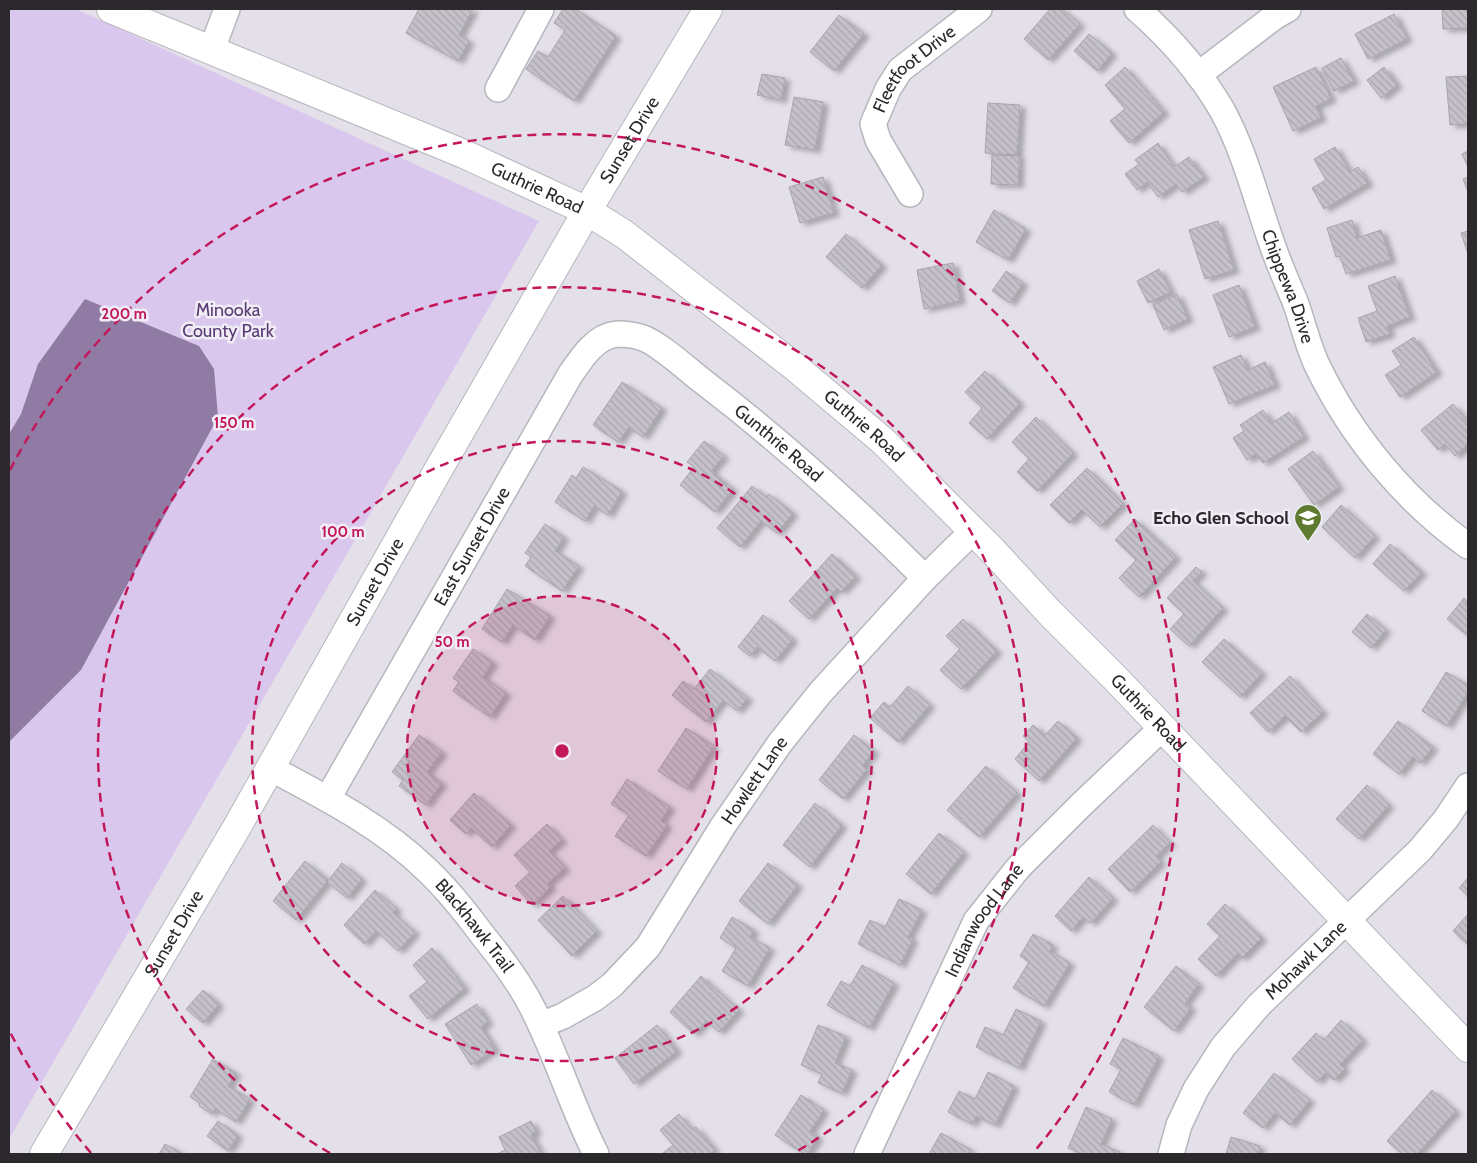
<svg xmlns="http://www.w3.org/2000/svg" width="1477" height="1163" font-family="Cabin,sans-serif">
	<defs>
		<pattern id="building-back-hatch" width="6" height="6" patternUnits="userSpaceOnUse" patternTransform="scale(1.25)"><rect width="6" height="6" fill="#c5c1c9"/><path d="M-1 5l2 2M0 0l6 6M5-1l2 2" fill="none" stroke="#a9a6ad"/></pattern>
		<filter id="shadow"><feDropShadow dx="5.5" dy="3" stdDeviation="2.5" flood-color="#0004"/></filter>
	</defs>
	<rect width="100%" height="100%" fill="#e4e0e9"/>
	<polygon fill="#dac7ed" points="9,9 76,9 539,221 9,1139"/>
	<polygon fill="#907ba4" points="85,299 199,346 214,369 218,417 81,670 9,742 9,434 21,414 38,364"/>
	<g fill="url(#building-back-hatch)" stroke="#a8a4ad" filter="url(#shadow)">
		<polygon points="419,9 473,9 459,35 469,41 458,61 406,33"/>
		<polygon points="563,9 575,9 616,36 574,101 526,69 538,51 548,57 565,30 554,23"/>
		<polygon points="1050,9 1062,9 1080,24 1048,60 1024,39"/>
		<polygon points="1442,9 1468,9 1468,28 1443,29"/>
		<polygon points="1394,14 1407,39 1368,59 1355,34"/>
		<polygon points="839,15 864,34 834,71 810,52"/>
		<polygon points="1089,34 1112,53 1097,71 1074,51"/>
		<polygon points="1341,58 1354,81 1334,91 1322,68"/>
		<polygon points="1125,67 1164,112 1129,143 1110,121 1125,109 1105,85"/>
		<polygon points="1316,67 1331,99 1316,106 1321,118 1293,131 1273,87"/>
		<polygon points="1384,67 1397,85 1381,98 1367,80"/>
		<polygon points="762,74 785,78 781,100 757,95"/>
		<polygon points="1468,76 1468,124 1450,125 1446,77"/>
		<polygon points="794,97 823,102 815,150 785,145"/>
		<polygon points="988,103 1020,105 1017,155 985,153"/>
		<polygon points="1158,143 1174,167 1189,157 1204,177 1182,192 1176,184 1158,197 1147,182 1137,190 1125,174 1139,164 1135,160"/>
		<polygon points="1335,147 1350,172 1358,167 1368,183 1324,209 1312,188 1326,180 1314,159"/>
		<polygon points="1468,151 1468,167 1462,154"/>
		<polygon points="992,155 1019,156 1018,185 991,184"/>
		<polygon points="823,177 834,213 800,223 789,187"/>
		<polygon points="1468,177 1468,192 1463,179"/>
		<polygon points="994,210 1026,229 1008,260 976,242"/>
		<polygon points="1352,220 1357,238 1381,230 1391,260 1346,274 1340,256 1336,257 1327,228"/>
		<polygon points="1218,221 1234,270 1205,279 1189,230"/>
		<polygon points="1468,231 1468,254 1461,233"/>
		<polygon points="846,234 882,265 862,288 826,257"/>
		<polygon points="953,263 960,301 924,309 917,270"/>
		<polygon points="1159,269 1171,292 1148,303 1137,281"/>
		<polygon points="1006,271 1023,283 1010,303 992,291"/>
		<polygon points="1395,276 1410,317 1387,326 1390,334 1366,342 1358,318 1377,311 1368,286"/>
		<polygon points="1239,285 1255,327 1229,337 1213,295"/>
		<polygon points="1177,294 1188,319 1164,330 1153,305"/>
		<polygon points="1414,337 1437,372 1400,397 1385,375 1401,365 1392,351"/>
		<polygon points="1241,355 1248,370 1265,362 1275,385 1229,404 1213,367"/>
		<polygon points="985,371 1020,403 987,439 969,423 982,408 965,392"/>
		<polygon points="622,382 662,408 643,437 629,427 618,442 593,425"/>
		<polygon points="1453,404 1468,423 1468,444 1455,456 1445,444 1438,450 1421,430"/>
		<polygon points="1263,410 1272,423 1289,412 1304,437 1263,463 1256,454 1247,460 1233,438 1244,431 1240,425"/>
		<polygon points="1036,417 1073,453 1037,491 1017,472 1029,459 1012,442"/>
		<polygon points="704,441 724,456 711,471 733,489 715,512 680,485 694,467 687,462"/>
		<polygon points="1313,451 1339,487 1314,505 1288,469"/>
		<polygon points="583,467 622,491 608,515 594,506 585,521 555,502 572,475 576,478"/>
		<polygon points="1087,468 1123,504 1100,527 1082,510 1069,523 1050,505"/>
		<polygon points="752,486 766,497 769,494 793,513 777,533 761,521 740,547 717,528"/>
		<polygon points="1341,505 1375,536 1355,558 1322,527"/>
		<polygon points="1135,519 1176,557 1139,597 1119,578 1136,560 1115,540"/>
		<polygon points="545,524 564,537 555,551 579,566 562,591 525,566 531,557 525,553"/>
		<polygon points="1390,544 1422,572 1404,591 1373,564"/>
		<polygon points="832,554 856,576 841,592 837,588 809,619 789,601"/>
		<polygon points="1196,567 1202,572 1193,581 1223,608 1189,646 1170,629 1184,614 1167,598"/>
		<polygon points="507,589 550,616 535,640 513,625 502,642 482,629"/>
		<polygon points="1464,598 1468,602 1468,636 1447,619"/>
		<polygon points="1367,614 1386,630 1371,648 1352,632"/>
		<polygon points="763,615 793,639 775,661 757,647 750,656 738,647"/>
		<polygon points="963,619 997,651 961,689 940,670 960,649 946,636"/>
		<polygon points="1224,639 1262,673 1240,697 1202,662"/>
		<polygon points="473,649 493,662 483,677 506,693 490,717 453,691 459,682 453,678"/>
		<polygon points="710,669 748,698 737,711 723,700 706,722 672,695 683,681 694,689"/>
		<polygon points="1446,672 1468,685 1468,692 1447,726 1422,711"/>
		<polygon points="1290,676 1323,712 1301,732 1285,716 1268,732 1250,713"/>
		<polygon points="908,686 930,705 898,742 870,718 884,702 890,707"/>
		<polygon points="1058,721 1077,738 1039,781 1015,759 1029,742 1023,736 1033,725 1045,735"/>
		<polygon points="1398,721 1433,747 1420,763 1413,757 1399,774 1373,754"/>
		<polygon points="686,728 714,746 687,789 658,771"/>
		<polygon points="419,735 442,752 427,772 442,783 426,805 399,786 403,780 392,772"/>
		<polygon points="854,735 874,751 863,765 867,769 843,799 819,780"/>
		<polygon points="986,766 1017,793 979,837 947,810"/>
		<polygon points="627,779 670,807 661,821 667,825 646,856 615,836 629,815 611,804"/>
		<polygon points="1367,785 1389,805 1359,839 1336,819"/>
		<polygon points="474,793 511,825 492,847 471,828 466,834 450,820"/>
		<polygon points="815,803 842,825 810,867 783,845"/>
		<polygon points="547,824 562,840 549,851 565,868 548,883 551,887 532,905 515,886 530,872 514,855"/>
		<polygon points="1153,825 1170,843 1156,856 1161,862 1130,892 1108,869"/>
		<polygon points="939,833 964,852 931,894 906,874"/>
		<polygon points="305,861 328,880 296,920 273,901"/>
		<polygon points="342,863 362,879 347,898 327,882"/>
		<polygon points="768,863 798,885 768,924 739,901"/>
		<polygon points="1089,877 1113,898 1091,923 1083,917 1071,931 1055,916"/>
		<polygon points="1468,878 1468,896 1459,888"/>
		<polygon points="375,890 397,909 393,913 415,932 398,951 376,931 364,944 344,925"/>
		<polygon points="563,896 597,931 572,956 538,920"/>
		<polygon points="899,899 922,910 908,937 913,939 900,965 858,944 870,920 885,927"/>
		<polygon points="1225,904 1262,938 1242,958 1237,954 1216,976 1198,959 1220,936 1207,924"/>
		<polygon points="1468,914 1468,945 1453,931"/>
		<polygon points="732,917 754,930 750,937 770,948 748,986 722,971 736,948 720,938"/>
		<polygon points="1033,934 1053,945 1050,951 1070,963 1044,1006 1013,988 1029,962 1020,956"/>
		<polygon points="432,948 465,988 428,1019 409,996 427,982 413,965"/>
		<polygon points="862,965 894,983 869,1028 827,1005 841,981 850,986"/>
		<polygon points="1176,966 1199,984 1185,1003 1191,1008 1174,1031 1144,1007"/>
		<polygon points="701,976 739,1010 719,1032 706,1021 694,1034 670,1012"/>
		<polygon points="203,990 219,1004 203,1023 186,1009"/>
		<polygon points="477,1004 488,1022 481,1027 495,1049 471,1065 445,1024"/>
		<polygon points="1016,1009 1041,1021 1019,1068 976,1047 985,1027 1003,1035"/>
		<polygon points="1341,1020 1363,1040 1340,1065 1345,1069 1334,1080 1325,1073 1317,1082 1292,1059 1316,1033 1324,1040"/>
		<polygon points="657,1025 677,1051 634,1084 615,1058"/>
		<polygon points="818,1025 846,1036 835,1063 852,1070 842,1093 818,1083 822,1074 801,1065"/>
		<polygon points="1123,1038 1159,1056 1134,1105 1109,1092 1121,1069 1110,1064"/>
		<polygon points="213,1059 236,1073 228,1086 250,1099 236,1122 215,1109 212,1114 199,1106 200,1103 190,1097"/>
		<polygon points="988,1072 1014,1086 995,1125 976,1116 972,1124 948,1112 959,1091 975,1099"/>
		<polygon points="1274,1073 1310,1100 1290,1125 1275,1113 1263,1128 1243,1113"/>
		<polygon points="1432,1090 1456,1111 1417,1154 1402,1154 1387,1141"/>
		<polygon points="801,1095 824,1110 810,1131 818,1137 807,1154 804,1154 775,1135"/>
		<polygon points="1086,1107 1112,1119 1101,1144 1120,1152 1119,1154 1082,1154 1068,1148"/>
		<polygon points="679,1114 692,1130 696,1127 715,1150 710,1154 662,1154 673,1145 660,1130"/>
		<polygon points="218,1121 238,1135 228,1151 207,1136"/>
		<polygon points="531,1121 536,1132 531,1135 541,1154 497,1154 505,1150 499,1137"/>
		<polygon points="941,1133 971,1150 968,1154 929,1154"/>
		<polygon points="1231,1137 1260,1146 1258,1154 1226,1154"/>
		<polygon points="165,1144 183,1154 159,1154"/>
	</g>
	<g fill="none" stroke-linecap="round" stroke-linejoin="round">
		<defs>
			<g id="minor">
				<path id="s1" d="M1137 9C1170 38 1200 72 1222 110 1245 152 1256 199 1272 244 1279 265 1288 284 1296 304 1303 324 1308 346 1317 365 1351 436 1404 500 1468 546"/>
				<polyline points="212,49 227,9"/>
				<polyline points="1198,75 1274,17 1288,9"/>
				<polyline points="498,89 541,9"/>
				<path id="s2" d="M910 194 878 140 873 124 888 89 900 70 979 9"/>
				<path id="s3" d="M270 768C325 797 383 827 428 871 449 891 467 914 484 937 502 959 520 983 533 1009 557 1056 572 1107 596 1154"/>
				<path id="s4" d="M328 798 570 375C581 359 595 336 617 334 625 334 635 335 643 338 658 343 687 369 701 380 781 441 854 507 925 578"/>
				<path id="s5" d="M541 1025 563 1016 595 998 612 985 648 947 723 826 780 743 820 693 925 578 973 531"/>
				<path id="s6" d="M867 1154 976 921 1018 868 1082 804 1162 728"/>
				<path id="s7" d="M1171 1154 1179 1125 1196 1089 1223 1047 1259 1005 1420 850 1446 819 1468 786"/>
			</g>
			<g id="tertiary">
				<path id="s8" d="M111 9 464 154 587 211 624 234 795 367 883 441 992 550 1049 612 1115 678 1468 1048"/>
				<path id="s9" d="M44 1154 237 827 437 472 587 211 708 9"/>
			</g>
		</defs>
		<use href="#minor" stroke="#b9b5bd" stroke-width="28"/>
		<use href="#tertiary" stroke="#b9b5bd" stroke-width="30"/>
		<use href="#minor" stroke="#fff" stroke-width="25"/>
		<use href="#tertiary" stroke="#fff" stroke-width="28"/>
	</g>
	<circle cx="562" cy="751" r="155" fill="#c2185b" fill-opacity=".12"/>
	<g fill="none" stroke="#c2185b" stroke-width="2.5" stroke-dasharray="9 6">
		<circle cx="562" cy="751" r="155"/>
		<circle cx="562" cy="751" r="310"/>
		<path d="M330 1153A464 464 0 1 1 794 1153"/>
		<path d="M91 1153A619 619 0 0 1 10 1032M10 470A619 619 0 1 1 1033 1153"/>
	</g>
	<defs>
		<symbol id="school-pin" viewBox="-11 -11 22 30"><path d="M0 17L-7.5 6A9.5 9.5 0 1 1 7.5 6Z" fill="#5e7b30" stroke="#f1edf6"/><path d="M0-5L7-2L0 1L-7-2ZM-4 1L0 2.5L4 1V4Q0 6-4 4Z" fill="#fff"/></symbol>
	</defs>
	<g fill-rule="evenodd">
		<use href="#school-pin" x="1292" y="502" width="32" height="43"/>
	</g>
	<g text-anchor="middle" stroke-width="5" stroke-linejoin="round" paint-order="stroke">
		<g font-size="18" fill="#2b292c" stroke="#f1edf6">
			<text dy="6" stroke="none"><textPath href="#s2" startOffset="150">Fleetfoot Drive</textPath></text>
			<text dy="6" stroke="none"><textPath href="#s9" startOffset="1171">Sunset Drive</textPath></text>
			<text dy="6" stroke="none"><textPath href="#s8" startOffset="462">Guthrie Road</textPath></text>
			<text dy="6" stroke="none"><textPath href="#s1" startOffset="321">Chippewa Drive</textPath></text>
			<text dy="6" stroke="none"><textPath href="#s8" startOffset="868">Guthrie Road</textPath></text>
			<text dy="6" stroke="none"><textPath href="#s4" startOffset="750">Gunthrie Road</textPath></text>
			<text dy="6" stroke="none"><textPath href="#s4" startOffset="290">East Sunset Drive</textPath></text>
			<text dy="6" stroke="none"><textPath href="#s9" startOffset="661">Sunset Drive</textPath></text>
			<text dy="6" stroke="none"><textPath href="#s8" startOffset="1272">Guthrie Road</textPath></text>
			<text dy="6" stroke="none"><textPath href="#s5" startOffset="332">Howlett Lane</textPath></text>
			<text dy="6" stroke="none"><textPath href="#s6" startOffset="262">Indianwood Lane</textPath></text>
			<text dy="6" stroke="none"><textPath href="#s3" startOffset="261">Blackhawk Trail</textPath></text>
			<text dy="6" stroke="none"><textPath href="#s9" startOffset="256">Sunset Drive</textPath></text>
			<text dy="6" stroke="none"><textPath href="#s7" startOffset="240">Mohawk Lane</textPath></text>
		</g>
		<g font-size="18" fill="#593b73" stroke="#f1edf6">
			<text x="228" y="316">Minooka<tspan x="228" dy="21">County Park</tspan></text>
		</g>
		<g font-size="18" font-weight="bold" fill="#2b292c" stroke="#f1edf6" text-anchor="end">
			<text x="1289" y="524">Echo Glen School</text>
		</g>
	</g>
	<circle cx="562" cy="751" r="8" fill="#c2185b" stroke="#f1edf6" stroke-width="2.5"/>
	<g font-size="15" text-anchor="middle" font-weight="bold" fill="#c2185b" stroke="#f1edf6" stroke-width="5" stroke-linejoin="round" paint-order="stroke">
		<text x="124" y="319">200 m</text>
		<text x="234" y="428">150 m</text>
		<text x="343" y="537">100 m</text>
		<text x="452" y="647">50 m</text>
	</g>
	<rect width="1477" height="1163" fill="none" stroke="#2b292c" stroke-width="20"/>
</svg>
